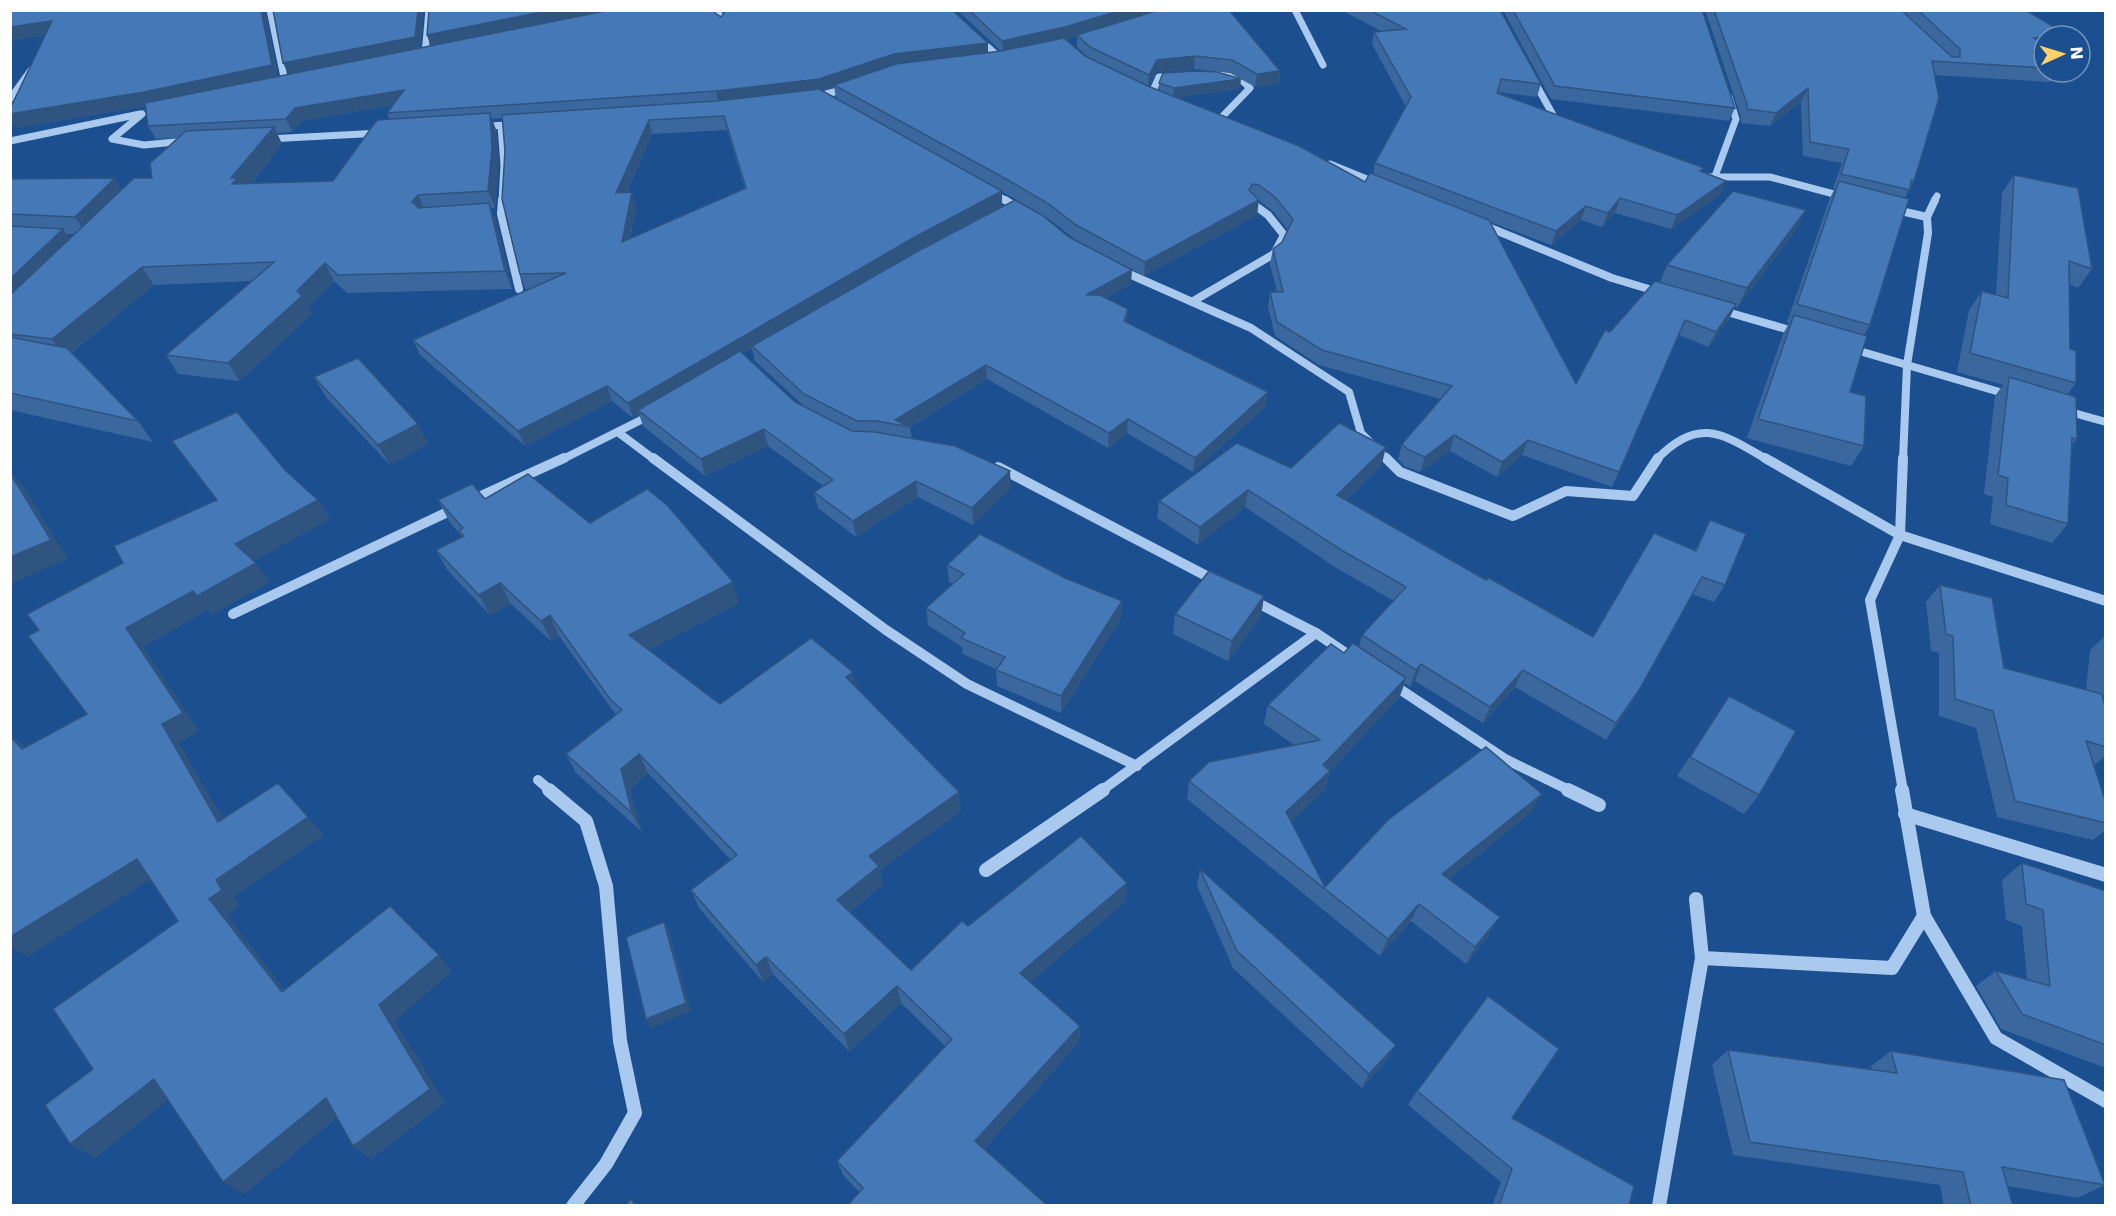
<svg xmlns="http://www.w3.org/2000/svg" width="2116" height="1216" font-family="'DejaVu Sans',sans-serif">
	<rect width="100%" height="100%" fill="#1b4f8f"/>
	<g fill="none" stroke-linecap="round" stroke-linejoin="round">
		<g stroke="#a9c9ee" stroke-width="7">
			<polyline points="270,10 285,82"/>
			<polyline points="717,10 723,23"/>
			<polyline points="1295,10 1323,65"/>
			<polyline points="977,37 1001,59"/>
			<polyline points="425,54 429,10"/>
			<polyline points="1218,75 1238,77 1250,88 1219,120"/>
			<polyline points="1533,79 1558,124"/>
			<polyline points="1151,95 1159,77 1176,76"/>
			<polyline points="815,97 849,88"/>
			<polyline points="10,99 31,70"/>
			<polyline points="142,114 112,139 144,145 186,141"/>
			<polyline points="501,126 504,165 502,202"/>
			<polyline points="480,127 516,124"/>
			<polyline points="268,139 381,133"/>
			<polyline points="10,141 140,114"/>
			<polyline points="1330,164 1379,184"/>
			<polyline points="1708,177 1770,177 1845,197"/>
			<polyline points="1714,179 1736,119 1729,97"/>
			<polyline points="990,191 1008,202"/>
			<polyline points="1934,202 1937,196"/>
		</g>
		<g stroke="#a9c9ee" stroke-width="8">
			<polyline points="502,200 501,214 519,289"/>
			<polyline points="1005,200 1020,209"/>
			<polyline points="1892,209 1927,217"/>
			<polyline points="1483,225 1612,278 1662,293"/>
			<polyline points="1120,270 1251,328 1349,392 1361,433 1388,460"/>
			<polyline points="1195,300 1274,254 1284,235 1268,215 1253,204"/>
			<polyline points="1720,310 1800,333"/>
			<polyline points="1849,348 2010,395"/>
			<polyline points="2063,410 2106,422"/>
			<polyline points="619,433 655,460"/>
			<polyline points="561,460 653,414"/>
			<path d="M1656 460C1699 415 1723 434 1768 460"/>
			<polyline points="1903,460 1907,365 1928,233 1927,217 1935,200"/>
		</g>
		<g stroke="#a9c9ee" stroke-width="10">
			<polyline points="653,458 886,630 967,684 1137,766"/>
			<polyline points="1386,458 1400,472 1513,516 1566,491 1633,496 1658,458"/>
			<polyline points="1765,458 1900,535 1870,600 1903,791"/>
			<polyline points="1903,458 1900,535 2106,601"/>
			<polyline points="998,467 1218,582"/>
			<polyline points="470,501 564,458"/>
			<polyline points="1250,599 1316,633 1356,660"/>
			<polyline points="233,614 456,508"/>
			<polyline points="1392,684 1505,759 1571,791"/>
			<polyline points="538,780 551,791"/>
			<polyline points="1101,791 1316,633"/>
		</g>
		<g stroke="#a9c9ee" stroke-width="14">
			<polyline points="549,790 586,821 606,886 620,1041 635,1113 606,1164 573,1206"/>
			<polyline points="1568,790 1599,805"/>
			<polyline points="1902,790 1924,916 1996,1038 2106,1101"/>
			<polyline points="1905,814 2106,875"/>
			<polyline points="986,870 1103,790"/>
			<polyline points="1702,958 1892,968 1924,916"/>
			<polyline points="1659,1206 1702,958 1696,899"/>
		</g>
	</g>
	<g fill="#3a679d" fill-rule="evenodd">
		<path d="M10 10H265L278 77 289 75 273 10H423L420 49 431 46 427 35 716 14 721 17 724 13 723 10H952L988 43V53L1001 51 957 10H1229L1280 71 1279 84 1255 87 1230 73 1194 69 1156 72 1149 86 1159 90V83L1240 89 1176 97 1365 182 1373 174 1375 163 1406 107 1372 44 1374 32 1381 31 1341 10H1500L1541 84 1537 97 1497 92 1702 172 1720 195 1671 229 1615 213 1602 227 1581 220 1551 245 1490 222 1576 384 1610 332 1660 282 1667 265 1796 230 1737 308 1735 307 1729 319 1708 347 1679 335 1612 487 1522 455 1497 477 1450 451 1420 472 1404 466 1398 459 1402 444 1441 399 1319 365 1275 336 1268 307 1270 292H1277L1270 264 1273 249 1282 242 1288 230 1273 211 1258 200 1257 215 1144 276 1076 240 1049 219 1008 195 836 98 834 87 822 91 1002 191V206L1069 237 1131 284 1106 298 1128 323 1266 406 1193 472 1127 433 1108 448 987 379 910 427 912 438 1011 488 973 525 918 497 856 537 818 508 814 492 823 486 768 446 705 476 643 426 639 414 633 418 612 401 525 446 420 355 413 340 531 289H525L520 274 505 151 502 118 492 119 496 130 498 165 495 208H491L496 221 512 289 347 293 334 281 308 308 312 314 239 381 178 374 166 355 252 281 154 285 71 353 138 421 153 442 10 410V179L122 189 152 178 179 138 156 139 148 126 146 106 16 128 10 119V109L45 35 10 41ZM1077 36V47L1088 57 1085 56 1066 39ZM393 105 387 113 390 120 333 181 251 184 282 144 277 133 292 132 302 121ZM727 130 745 189 630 239 636 206 627 192 652 134ZM66 234H75L70 239ZM752 348 755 361 805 407 795 402 742 353Z"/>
		<polygon points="1503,10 1702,10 1735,108 1729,121 1551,99"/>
		<polygon points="1705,10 2025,10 2068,35 2067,36 2044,36 2044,72 2056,72 2050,82 1934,75 1914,181 1905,198 1870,325 1864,335 1850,392 1864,446 1851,466 1747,438 1783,334 1789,323 1787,322 1830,198 1835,188 1833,188 1842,163 1803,156 1801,102 1770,126 1741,123 1741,117"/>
		<polygon points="2014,175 2092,269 2078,288 2069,284 2070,349 2076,383 2068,394 2077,439 2071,446 2068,524 2052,543 1990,524 1993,497 1984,494 1995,396 2003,385 1957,372 1969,310 1982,291 1996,295 2002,193"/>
		<polygon points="314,377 418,424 428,444 390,465 326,397"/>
		<polygon points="1382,464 1346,500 1486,580 1593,637 1695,550 1710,520 1725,585 1714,602 1692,594 1629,707 1606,740 1515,687 1483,723 1415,681 1410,687 1405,683 1399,698 1330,771 1325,790 1291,821 1325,887 1531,812 1449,879 1490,934 1466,964 1411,921 1380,956 1187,799 1189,781 1294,745 1264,724 1268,705 1344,653 1359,647 1362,635 1394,601 1338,569 1245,507 1198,545 1157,518 1159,501 1291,468"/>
		<polygon points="485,499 590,523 739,603 649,650 720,704 857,688 961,811 880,870 883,884 850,912 911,970 968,926 1127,883 1126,901 1030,982 1080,1026 1079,1042 984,1149 859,1192 843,1175 837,1161 945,1046 901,1003 849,1051 773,974 763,982 699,908 691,890 731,860 648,773 630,789 642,832 576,773 566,754 616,715 559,636 551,641 511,604 490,615 448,571 436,550 462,537 449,521 438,500"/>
		<polygon points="947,565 1065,578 1122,601 1121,618 1061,713 997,686 996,669 963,654 962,647 928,625 926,608 953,584 949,582"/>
		<polygon points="1940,585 2004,668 2086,690 2090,650 2106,635 2106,756 2094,765 2106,803 2106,830 2093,840 1997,817 1976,728 1939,716 1939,653 1931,651 1926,602"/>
		<polygon points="1264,596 1261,616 1228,661 1173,634 1175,614"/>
		<polygon points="1729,696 1759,795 1744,814 1677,776"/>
		<polygon points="2022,863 2106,891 2106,1068 2001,1029 1976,986 1996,971 2027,979 2022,926 2006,920 2002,880"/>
		<polygon points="1200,869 1388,1059 1362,1088 1233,968 1197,886"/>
		<polygon points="1728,1050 1872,1070 1871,1066 1891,1051 2105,1185 2078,1198 2007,1186 2013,1206 1944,1206 1940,1185 1733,1155 1712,1065"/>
		<polygon points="1417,1091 1512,1118 1629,1206 1492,1206 1501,1182 1408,1105"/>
	</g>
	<g fill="#305480">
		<polygon points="261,10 265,10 278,78 151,105 16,128 10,119 10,114"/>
		<polygon points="418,10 423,10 420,49 289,75 283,63"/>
		<polygon points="551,10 615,10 431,47 427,35"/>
		<polygon points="1122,10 1162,10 1065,40 1003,53 1002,41"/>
		<polygon points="52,21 59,33 10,41 10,27"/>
		<polygon points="988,43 988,55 834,85 834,87 821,91 718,103 716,91 894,54"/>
		<polygon points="1195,56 1194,69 1156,72 1148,87 1149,75 1157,60"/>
		<polygon points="1280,71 1279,84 1255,87 1257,74"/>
		<polygon points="1241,79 1240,89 1173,98 1174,88"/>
		<polygon points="1808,88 1801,102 1770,126 1776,113"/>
		<polygon points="404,90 409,102 302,121 292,132 286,119 295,108"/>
		<polygon points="490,113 496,130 498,165 495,208 488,191"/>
		<polygon points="649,120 652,134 620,207 616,193"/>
		<polygon points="274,127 282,144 245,191 232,184 231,178"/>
		<polygon points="115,178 126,196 87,235 75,217"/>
		<polygon points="1726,181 1720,195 1671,229 1677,215"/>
		<polygon points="1002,191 1002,206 915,252 641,412 638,410 639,414 633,418 628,403 913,238"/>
		<polygon points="632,192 636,206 626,257 622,242"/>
		<polygon points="418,195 426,213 412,202"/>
		<polygon points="1620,198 1615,213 1602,227 1608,213"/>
		<polygon points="1259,200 1257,215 1144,276 1145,262"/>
		<polygon points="489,203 496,221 512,289 505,271"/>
		<polygon points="1586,206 1581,220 1551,245 1556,231"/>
		<polygon points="1806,210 1796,230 1737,308 1747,288"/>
		<polygon points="63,229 75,247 10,311 10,279"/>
		<polygon points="325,263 334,281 308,308 312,314 239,381 228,363 297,291"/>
		<polygon points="142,267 154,285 65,357 52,339"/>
		<polygon points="1132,270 1131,284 1085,309 1086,295"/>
		<polygon points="1736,304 1729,319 1708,347 1716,332"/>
		<polygon points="1128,309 1127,323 1124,321"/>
		<polygon points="986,365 987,379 909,427 895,420"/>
		<polygon points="607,386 612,401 525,446 518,431"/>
		<polygon points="1268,392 1266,406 1193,472 1195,458"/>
		<polygon points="1128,419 1127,433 1108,448 1109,433"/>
		<polygon points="418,424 428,444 390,465 378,445"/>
		<polygon points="764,429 768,446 705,476 701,459"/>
		<polygon points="1454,435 1450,451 1420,472 1425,457"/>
		<polygon points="1528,440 1522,455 1497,477 1502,462"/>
		<polygon points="1386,447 1382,464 1333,512 1337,495"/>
		<polygon points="10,471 23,486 68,559 10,584"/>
		<polygon points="1010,471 1011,488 973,525 972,508"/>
		<polygon points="916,481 918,497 856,537 853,521"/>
		<polygon points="1248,490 1245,507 1198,545 1200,527"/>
		<polygon points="318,500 330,519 249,564 235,544"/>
		<polygon points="256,563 270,582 212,615 197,596"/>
		<polygon points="733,582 739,603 638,656 629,635"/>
		<polygon points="500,583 511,604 490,615 479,595"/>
		<polygon points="193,591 208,610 143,647 199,731 179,743 235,840 218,822 162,724 126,628"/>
		<polygon points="1264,596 1261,616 1228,661 1232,641"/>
		<polygon points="1122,601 1121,618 1061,713 1061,696"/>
		<polygon points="550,615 559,636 551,641 541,621"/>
		<polygon points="1421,664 1415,681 1410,687 1416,670"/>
		<polygon points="1523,670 1515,687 1483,723 1490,707"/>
		<polygon points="853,672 858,692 846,677"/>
		<polygon points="1406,678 1399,698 1325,776 1330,771 1325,790 1281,831 1286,812 1323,765"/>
		<polygon points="1639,690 1629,707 1606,740 1616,723"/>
		<polygon points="10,734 22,744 42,768 22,749 10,736"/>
		<polygon points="639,754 648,773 630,789 642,832 632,813 621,769"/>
		<polygon points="959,792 961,811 880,870 883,884 842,918 837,900 869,856"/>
		<polygon points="1542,794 1531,812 1434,892 1442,874"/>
		<polygon points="308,817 324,835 234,897 240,906 227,915 299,1008 282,992 209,899 216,880"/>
		<polygon points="137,859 156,876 27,957 10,946 10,937"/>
		<polygon points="1127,883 1126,901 1021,990 1020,973"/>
		<polygon points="1419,904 1411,921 1380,956 1388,939"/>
		<polygon points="1500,917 1490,934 1466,964 1475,947"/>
		<polygon points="664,922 669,931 691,1011 651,1028 646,1019"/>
		<polygon points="439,955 452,971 395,1021 445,1103 371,1159 353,1146 379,1005"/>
		<polygon points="766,957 773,974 763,982 756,965"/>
		<polygon points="897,986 901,1003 849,1051 844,1034"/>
		<polygon points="1080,1026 1079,1042 978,1156 975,1141"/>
		<polygon points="1396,1045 1388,1059 1362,1088 1369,1074"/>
		<polygon points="154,1079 176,1094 95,1158 70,1144"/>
		<polygon points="326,1098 344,1112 245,1194 223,1182"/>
	</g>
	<g fill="#4478b7" stroke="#305480" stroke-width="1.5" fill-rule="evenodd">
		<polygon points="10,10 261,10 272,65 144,92 10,114 10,109 52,21 10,27"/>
		<polygon points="273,10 418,10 415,37 283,63"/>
		<polygon points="429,10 551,10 427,35"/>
		<polygon points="610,10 714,10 716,14 721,17 726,10 952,10 988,43 894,54 819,79 716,91 387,113 404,90 295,108 286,119 148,126 145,103"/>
		<polygon points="969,10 1122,10 1065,27 1002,41"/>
		<polygon points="1159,10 1229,10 1280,71 1257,74 1232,60 1195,56 1157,60 1149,75 1090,47 1077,35"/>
		<polygon points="1369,10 1500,10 1541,84 1501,79 1497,93 1704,168 1700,171 1726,181 1677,215 1620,198 1608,213 1586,206 1556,231 1375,163 1411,97 1374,32 1406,29"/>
		<polygon points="1513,10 1702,10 1735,108 1555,86"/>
		<polygon points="1714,10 1901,10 1952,57 1960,57 1960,49 1918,10 2025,10 2068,35 2044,36 2044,37 2034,38 2044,45 2044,52 2034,52 2044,59 2044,68 1932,61 1939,98 1914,181 1911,180 1910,190 1841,174 1849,149 1810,142 1808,88 1776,113 1747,109 1747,104"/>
		<polygon points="1064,38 1085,56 1150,87 1299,146 1365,182 1370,173 1489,220 1576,384 1605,330 1610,332 1655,281 1736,304 1716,332 1685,320 1619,472 1528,440 1502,462 1454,435 1425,457 1409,450 1402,444 1452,386 1322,350 1277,322 1270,292 1283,292 1273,249 1282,242 1293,219 1275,197 1259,185 1252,184 1249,190 1259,200 1145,262 1076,225 1049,204 1008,180 834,85 896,64 1001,51"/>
		<polygon points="1195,71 1217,72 1241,79 1174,88 1159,83 1163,73"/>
		<path d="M819 89 1002 191 913 238 628 403 607 386 518 431 413 340 566 273 520 274 502 199 505 151 502 115 716 101ZM724 116 746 188 622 242 632 192 616 193 649 120Z"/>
		<polygon points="490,113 492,148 488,191 418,195 412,202 419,208 489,203 505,271 338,275 325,263 297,291 302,296 228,363 166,355 274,262 142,267 52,339 10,334 10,295 134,178 152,178 150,163 186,131 274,127 231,178 238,178 232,184 333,181 377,120"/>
		<polygon points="2014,175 2078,188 2092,269 2069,261 2070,349 2076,351 2076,383 1970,353 1982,291 2008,298"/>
		<polygon points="115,178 75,217 10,214 10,179"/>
		<polygon points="1839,181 1909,199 1870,325 1797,304"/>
		<polygon points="1733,191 1806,210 1747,288 1667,265"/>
		<polygon points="1015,200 1042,215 1069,237 1132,270 1086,295 1100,295 1128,309 1124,321 1268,392 1195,458 1128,419 1109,433 986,365 895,420 910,427 877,421 857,421 804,394 752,346 920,250"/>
		<polygon points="10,226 63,229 10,279"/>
		<polygon points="1794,315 1867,336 1850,392 1866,396 1864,446 1758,419"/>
		<polygon points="10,337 67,348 138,421 10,393"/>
		<polygon points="740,351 795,402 852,431 875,432 955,446 1010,471 972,508 916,481 853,521 814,492 833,480 764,429 701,459 638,410"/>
		<polygon points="358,358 418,424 378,445 314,377"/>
		<polygon points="2009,377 2076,397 2077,439 2072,438 2068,524 2006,505 2008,478 1998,475"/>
		<polygon points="237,412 285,470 318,500 235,544 256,563 197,596 193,591 126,628 183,713 162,724 218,822 278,783 308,817 216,880 222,890 209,899 282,992 390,906 439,955 379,1005 430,1089 353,1146 326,1098 223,1182 154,1079 70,1144 45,1105 93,1069 53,1009 178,921 137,859 10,937 10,736 22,749 87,714 28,636 39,630 27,614 123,563 114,546 217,500 172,441"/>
		<polygon points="1339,423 1386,447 1337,495 1486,580 1489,578 1593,637 1654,533 1696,551 1710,520 1746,534 1725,585 1702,577 1639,690 1616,723 1523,670 1490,707 1421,664 1416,670 1362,635 1406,587 1343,551 1248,490 1200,527 1159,501 1237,443 1291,468"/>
		<polygon points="10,473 51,540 10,557"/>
		<polygon points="528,474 590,523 647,489 667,505 733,582 629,635 720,704 811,638 853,672 846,677 959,792 869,856 879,866 837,900 911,970 962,921 968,926 1081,836 1127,883 1020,973 1080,1026 975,1141 1048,1206 847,1206 863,1188 837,1161 952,1039 897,986 844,1034 766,957 756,965 691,890 737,855 639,754 621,769 632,813 566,754 622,710 610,699 550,615 541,621 500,583 479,595 436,550 464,536 459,531 463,528 438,500 472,484 485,499"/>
		<polygon points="980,534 1065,578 1122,601 1061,696 996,670 1005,657 961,638 965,633 926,608 964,574 947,565"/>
		<polygon points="1209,571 1264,596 1232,641 1175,614"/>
		<polygon points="1940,585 1992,598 2004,668 2102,694 2106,712 2106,747 2086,741 2106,803 2106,823 2015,801 1993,711 1955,699 1953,636 1946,634"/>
		<polygon points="1353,643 1406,678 1323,765 1330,771 1286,812 1325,887 1389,819 1486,747 1542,794 1442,874 1500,917 1475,947 1419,904 1388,939 1189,781 1209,762 1320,740 1268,705 1331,644 1344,653"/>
		<polygon points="1729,696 1796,731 1759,795 1690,757"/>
		<polygon points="2022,863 2106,891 2106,1045 2022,1014 1996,971 2050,986 2043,910 2026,904"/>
		<polygon points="1200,869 1396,1045 1369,1074 1237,951"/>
		<polygon points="664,922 686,1003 646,1019 626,937"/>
		<polygon points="1488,996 1559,1049 1512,1118 1634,1186 1629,1206 1499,1206 1512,1169 1417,1091"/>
		<polygon points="1728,1050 1897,1073 1891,1051 2064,1080 2105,1185 2002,1167 2013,1206 1971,1206 1963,1172 1750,1142"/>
		<polygon points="631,1199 636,1206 625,1206"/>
	</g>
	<rect width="2116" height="1216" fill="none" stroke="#ffffff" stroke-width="24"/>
	<g transform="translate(2062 54) rotate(86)"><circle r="28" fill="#1b4f8f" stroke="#7695bc" stroke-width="1.5"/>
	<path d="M0-4.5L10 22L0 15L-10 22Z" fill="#ffd166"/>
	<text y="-9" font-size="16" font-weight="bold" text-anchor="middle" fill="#ffffff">N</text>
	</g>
</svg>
